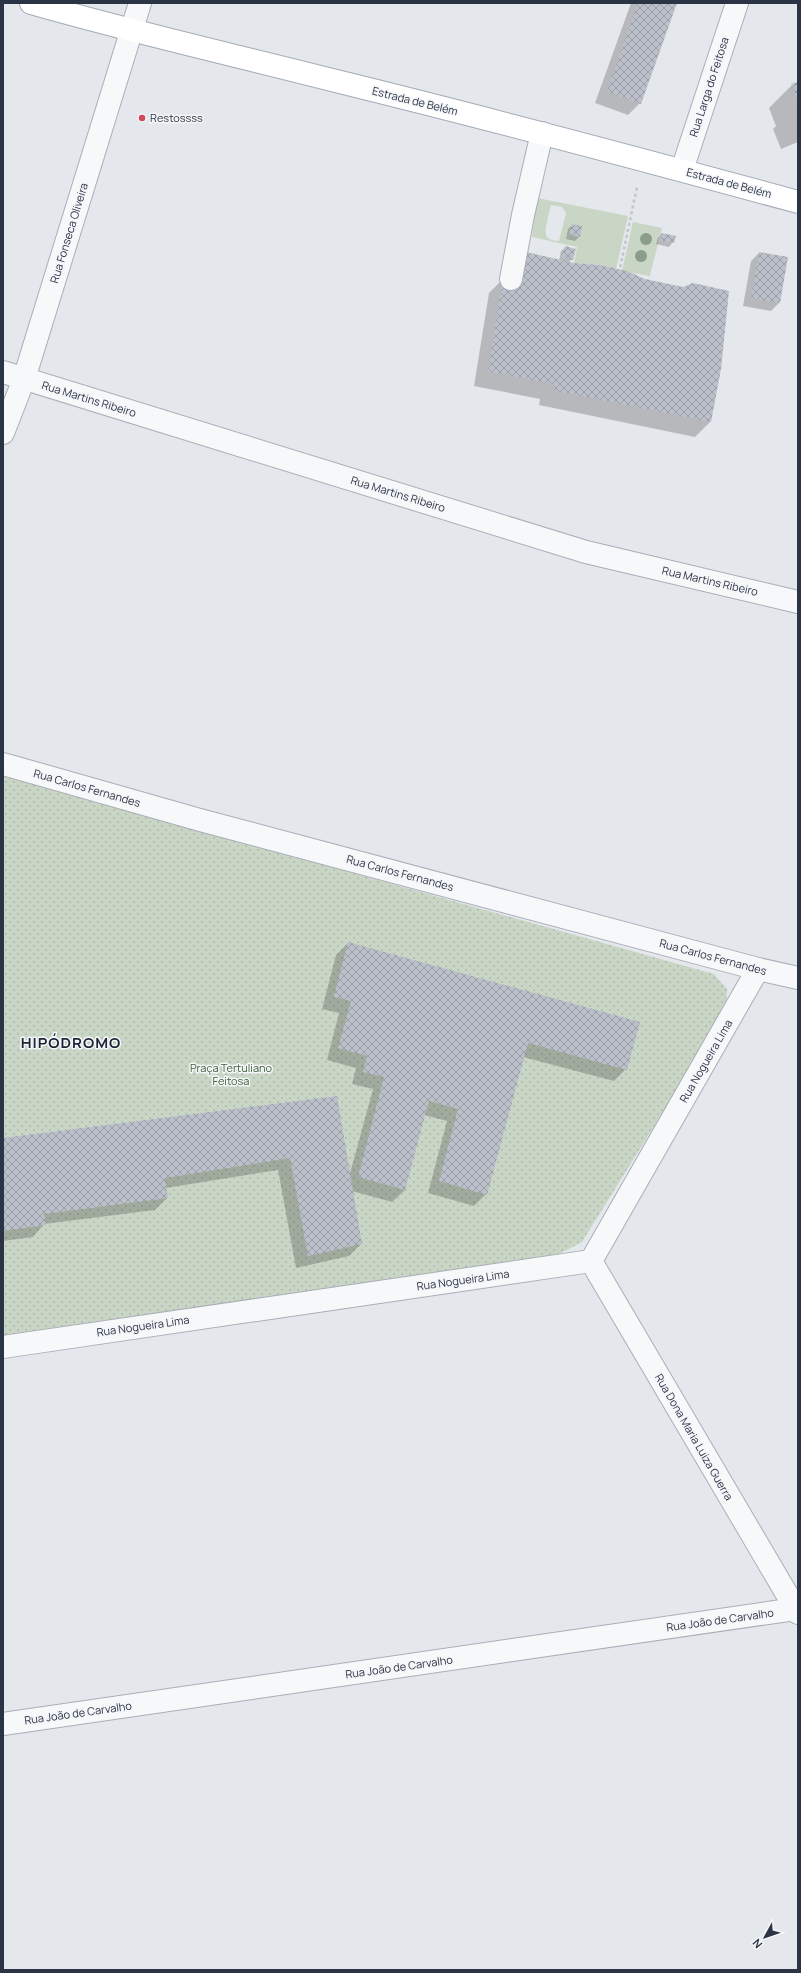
<svg xmlns="http://www.w3.org/2000/svg" width="801" height="1973" font-family="Manrope,sans-serif">
	<defs>
		<pattern id="park-dots" width="8" height="8" patternUnits="userSpaceOnUse"><rect width="8" height="8" fill="#c9d6c5"/><path d="M2 2h.1M6 6h.1" fill="none" stroke="#adb8ab" stroke-width="1.8" stroke-linecap="round"/></pattern>
		<pattern id="building-cross-hatch" width="8" height="8" patternUnits="userSpaceOnUse"><rect width="8" height="8" fill="#bbc0ca"/><path d="M0 0l8 8M0 8l8-8" fill="none" stroke="#989da6"/></pattern>
	</defs>
	<rect width="100%" height="100%" fill="#e4e7ec"/>
	<g fill="#c9d6c5" fill-rule="evenodd">
		<path d="M537 198 628 216 616 269 600 265 574 263 577 247 532 237ZM551 205 562 207 566 213 559 241C555 241 550 240 547 237 543 232 550 211 551 205Z"/>
		<polygon points="633,222 662,228 649,279 649,276 622,271"/>
	</g>
	<polygon fill="url(#park-dots)" points="3,775 714,974 727,989 726,1003 722,1017 582,1242 557,1255 3,1337"/>
	<g fill="#0003">
		<polygon points="631,3 676,3 640,103 628,115 595,103"/>
		<polygon points="798,83 798,142 781,149 773,129 776,126 769,108 792,85"/>
		<polygon points="572,225 579,237 575,241 566,239 568,229"/>
		<polygon points="662,234 673,242 669,247 656,244 658,238"/>
		<polygon points="566,247 572,259 568,263 684,289 710,422 695,437 539,405 540,399 474,386 489,293 504,278 559,261 561,251"/>
		<polygon points="759,253 779,303 771,311 743,306 751,261"/>
		<polygon points="348,943 626,1069 614,1081 523,1057 486,1194 474,1206 428,1193 447,1121 424,1115 405,1190 392,1202 352,1191 361,1244 349,1256 296,1268 278,1170 166,1188 167,1198 155,1210 44,1224 33,1237 3,1241 3,1139 336,1097 349,1177 373,1089 352,1084 356,1068 327,1060 339,1013 322,1009 336,955"/>
	</g>
	<g fill="url(#building-cross-hatch)">
		<polygon points="638,3 677,3 641,104 607,91"/>
		<polygon points="798,82 798,101 791,84"/>
		<polygon points="572,224 582,226 580,237 569,235"/>
		<polygon points="661,233 676,236 674,243 660,240"/>
		<polygon points="565,246 576,249 573,260 562,257"/>
		<polygon points="526,252 574,263 600,265 627,271 645,279 683,287 693,283 729,291 721,369 711,422 553,390 554,384 488,371 503,277"/>
		<polygon points="759,252 788,257 780,303 751,298"/>
		<polygon points="348,942 640,1022 627,1070 528,1043 487,1195 439,1181 458,1109 429,1101 405,1190 358,1177 384,1077 363,1072 367,1056 338,1048 351,1001 334,997"/>
		<polygon points="337,1096 362,1244 308,1256 290,1158 165,1178 168,1198 44,1214 46,1225 3,1231 3,1138"/>
	</g>
	<g fill="none" stroke-linecap="round" stroke-linejoin="round">
		<defs>
			<g id="minor">
				<polyline points="682,170 737,3"/>
				<polyline points="511,279 523,215 542,133"/>
				<polyline points="3,372 586,552 798,602"/>
				<polyline points="3,433 24,379 140,3"/>
				<polyline points="3,764 200,820 758,969 798,978"/>
				<polyline points="591,1261 798,1613"/>
				<polyline points="591,1261 758,969"/>
				<polyline points="3,1347 591,1261"/>
				<polyline points="3,1724 795,1609"/>
			</g>
			<path id="major" d="M31 3C132 32 234 55 336 81 491 119 644 160 798 202"/>
		</defs>
		<use href="#minor" stroke="#a9aeb7" stroke-width="24"/>
		<use href="#major" stroke="#a3abb8" stroke-width="24"/>
		<polyline stroke="#c2c5cb" stroke-width="2.5" stroke-dasharray="3 3" stroke-linecap="butt" points="619,273 637,187"/>
		<use href="#minor" stroke="#f7f8fa" stroke-width="22"/>
		<use href="#major" stroke="#fff" stroke-width="22"/>
	</g>
	<g fill="#899d89">
		<circle cx="646" cy="239" r="6"/>
		<circle cx="641" cy="256" r="6"/>
	</g>
	<circle fill="#d1495b" stroke="#f4f6f9" stroke-width="1.5" cx="142" cy="118" r="4"/>
	<g text-anchor="middle" stroke-width="3" stroke-linejoin="round" paint-order="stroke">
		<g font-size="11" fill="#2b3445" stroke="#f4f6f9">
			<text transform="translate(709 87) rotate(-72)" y="4">Rua Larga do Feitosa</text>
			<text transform="translate(415 101) rotate(14)" y="4">Estrada de Belém</text>
			<text transform="translate(729 183) rotate(15)" y="4">Estrada de Belém</text>
			<text transform="translate(69 233) rotate(-73)" y="4">Rua Fonseca Oliveira</text>
			<text transform="translate(89 399) rotate(17)" y="4">Rua Martins Ribeiro</text>
			<text transform="translate(398 494) rotate(17)" y="4">Rua Martins Ribeiro</text>
			<text transform="translate(710 581) rotate(13)" y="4">Rua Martins Ribeiro</text>
			<text transform="translate(87 788) rotate(16)" y="4">Rua Carlos Fernandes</text>
			<text transform="translate(400 873) rotate(15)" y="4">Rua Carlos Fernandes</text>
			<text transform="translate(713 957) rotate(15)" y="4">Rua Carlos Fernandes</text>
			<text transform="translate(706 1061) rotate(-60)" y="4">Rua Nogueira Lima</text>
			<text transform="translate(463 1280) rotate(-8)" y="4">Rua Nogueira Lima</text>
			<text transform="translate(143 1326) rotate(-8)" y="4">Rua Nogueira Lima</text>
			<text transform="translate(694 1437) rotate(60)" y="4">Rua Dona Maria Luiza Guerra</text>
			<text transform="translate(720 1620) rotate(-8)" y="4">Rua João de Carvalho</text>
			<text transform="translate(399 1667) rotate(-8)" y="4">Rua João de Carvalho</text>
			<text transform="translate(78 1713) rotate(-8)" y="4">Rua João de Carvalho</text>
		</g>
		<g font-size="11" fill="#2b3445" stroke="#f4f6f9" text-anchor="start">
			<text x="150" y="122">Restossss</text>
		</g>
		<g font-size="11" fill="#3f6138" stroke="#f4f6f9">
			<text x="231" y="1072">Praça Tertuliano<tspan x="231" dy="13">Feitosa</tspan></text>
		</g>
		<g font-size="15" font-weight="bold" letter-spacing="1" fill="#1d2536" stroke="#f4f6f9">
			<text x="71" y="1048">HIPÓDROMO</text>
		</g>
	</g>
	<rect width="801" height="1973" fill="none" stroke="#2b3445" stroke-width="8"/>
	<g transform="translate(765 1937) rotate(230)" stroke="#f4f6f9" stroke-width="3" paint-order="stroke">
	<path d="M0-3L7 15L0 10L-7 15Z" fill="#2b3445"/>
	<text y="-6" font-size="11" font-weight="bold" text-anchor="middle" fill="#2b3445">N</text>
	</g>
</svg>
